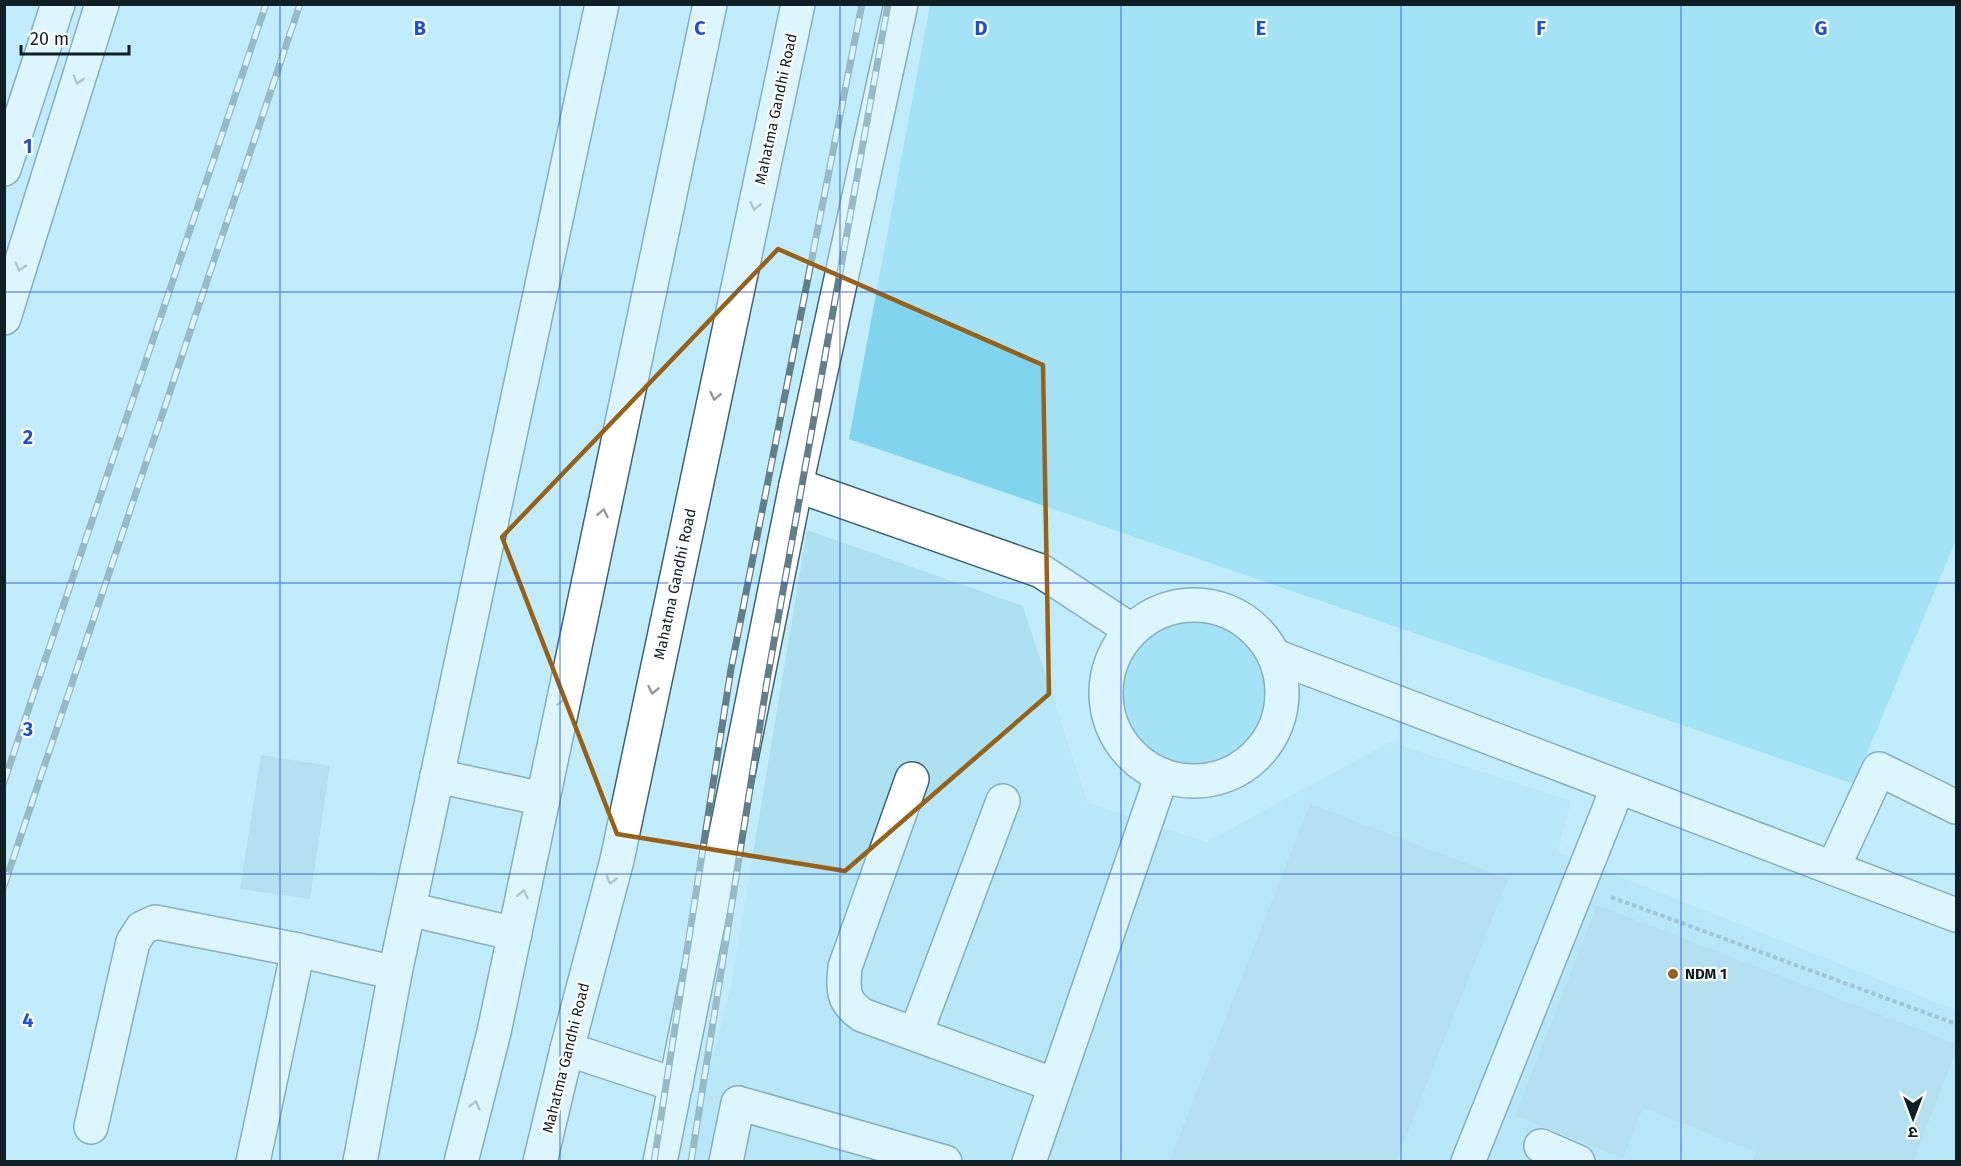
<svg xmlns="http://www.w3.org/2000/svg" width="1961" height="1166" font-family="'Fira Sans','Noto Sans Devanagari',sans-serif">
	<rect width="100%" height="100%" fill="#c1ecfb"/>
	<polygon fill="#ade1f2" points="807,530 1023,606 1088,803 1206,842 1390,742 1571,801 1558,852 1956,1010 1956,1161 686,1162 731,985"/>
	<g fill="#81d4ee">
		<polygon points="930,5 1956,5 1956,540 1854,784 849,439"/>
		<circle cx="1189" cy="695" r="76"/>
	</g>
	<g fill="#a7d1df">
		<polygon points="261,755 330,766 310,899 240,889"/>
		<polygon points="1310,804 1508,879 1396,1162 1169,1162"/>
		<polygon points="1597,905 1956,1044 1956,1051 1913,1162 1752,1162 1756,1152 1643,1108 1623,1158 1515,1116"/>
	</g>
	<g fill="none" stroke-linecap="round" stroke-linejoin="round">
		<defs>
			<g id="minor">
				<polyline points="796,485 1041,571 1131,630"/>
				<circle cx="1194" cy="693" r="88"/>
				<polyline points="1275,656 1956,915"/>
				<polyline points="437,776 543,799"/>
				<path d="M912 779 845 967C843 990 842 1001 862 1015L1055 1085"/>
				<polyline points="1833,868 1879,769 1956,807"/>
				<polyline points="409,909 515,934"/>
				<polyline points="916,1033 1003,801"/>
				<polyline points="567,1049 676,1085"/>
				<polyline points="91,1127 133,942 142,928 155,922 298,950 395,973"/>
				<polyline points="1541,1146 1578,1162"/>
				<polyline points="253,1162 298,950"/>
				<polyline points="360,1162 395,973 602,4"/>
				<polyline points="660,1162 796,485 901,4"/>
				<polyline points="726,1162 738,1103 945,1162"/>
				<polyline points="1029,1162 1162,775"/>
				<polyline points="1468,1162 1618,787"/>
			</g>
			<g id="major">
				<polyline points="4,169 58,4"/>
				<polyline points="4,318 102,4"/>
				<polyline points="461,1162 494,1032 710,4"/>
				<polyline points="540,1162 567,1049 617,860 798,4"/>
			</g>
		</defs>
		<use href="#minor" stroke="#3d6471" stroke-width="36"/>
		<use href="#major" stroke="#3d6471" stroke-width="36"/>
		<polyline stroke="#7999a4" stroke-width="4" stroke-dasharray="4.5 3" stroke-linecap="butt" points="1611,897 1956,1024"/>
		<use href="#minor" stroke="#fff" stroke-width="33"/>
		<use href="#major" stroke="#fff" stroke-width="33"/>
		<defs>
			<g id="rail">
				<polyline points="4,782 266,4"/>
				<polyline points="4,886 300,4"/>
				<polyline points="654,1162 731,669 862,4"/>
				<polyline points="691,1162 768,675 888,4"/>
			</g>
		</defs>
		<use href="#rail" stroke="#627f89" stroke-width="7"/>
		<use href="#rail" stroke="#fff" stroke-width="4.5" stroke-dasharray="14" stroke-linecap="butt"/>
	</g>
	<defs><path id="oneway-chevron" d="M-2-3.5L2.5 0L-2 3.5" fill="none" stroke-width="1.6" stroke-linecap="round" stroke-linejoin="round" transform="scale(1.5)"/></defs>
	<g stroke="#939a9c">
		<use href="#oneway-chevron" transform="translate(78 80) rotate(107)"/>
		<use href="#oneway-chevron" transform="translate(755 206) rotate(102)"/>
		<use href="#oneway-chevron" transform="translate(20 267) rotate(107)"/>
		<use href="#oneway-chevron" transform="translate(715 396) rotate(102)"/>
		<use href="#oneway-chevron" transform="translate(603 513) rotate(-78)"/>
		<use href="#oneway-chevron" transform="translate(653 690) rotate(102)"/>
		<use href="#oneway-chevron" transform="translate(563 703) rotate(-78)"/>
		<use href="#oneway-chevron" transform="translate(611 880) rotate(105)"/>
		<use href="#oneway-chevron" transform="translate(523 894) rotate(-78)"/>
		<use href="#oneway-chevron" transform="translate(475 1105) rotate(-76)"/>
	</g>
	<path d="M0 0H1961V1166H0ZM778 249 1043 365 1049 694 845 871 617 834 502 537Z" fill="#c1ecfb" fill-opacity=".55" fill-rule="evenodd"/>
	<path fill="none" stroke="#976218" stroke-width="4.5" stroke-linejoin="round" d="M778 249 1043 365 1049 694 845 871 617 834 502 537Z"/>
	<path fill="none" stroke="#1d4ed8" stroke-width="1.5" stroke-opacity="0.55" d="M280 4V1162M560 4V1162M840 4V1162M1121 4V1162M1401 4V1162M1681 4V1162M4 292H1956M4 583H1956M4 874H1956"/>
	<circle fill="#976218" stroke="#fff" stroke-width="2" cx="1673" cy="974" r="6"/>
	<g text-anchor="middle" stroke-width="4.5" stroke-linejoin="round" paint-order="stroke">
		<g font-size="15" fill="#0f1f24" stroke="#fff">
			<text transform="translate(776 109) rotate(-78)" y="5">Mahatma Gandhi Road</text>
			<text transform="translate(675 584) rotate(-78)" y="5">Mahatma Gandhi Road</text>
			<text transform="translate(566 1058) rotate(-76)" y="5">Mahatma Gandhi Road</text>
		</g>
		<g font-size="15" font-weight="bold" fill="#0f1f24" stroke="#fff" text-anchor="start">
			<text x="1685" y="979">NDM 1</text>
		</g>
	</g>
	<g font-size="20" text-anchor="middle" font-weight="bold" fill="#1d4ed8" stroke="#fff" stroke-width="4.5" stroke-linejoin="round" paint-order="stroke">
		<text x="420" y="35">B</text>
		<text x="700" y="35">C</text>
		<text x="981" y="35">D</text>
		<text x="1261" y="35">E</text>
		<text x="1541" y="35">F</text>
		<text x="1821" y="35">G</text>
		<text x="28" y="153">1</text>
		<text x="28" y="444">2</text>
		<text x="28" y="736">3</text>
		<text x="28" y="1027">4</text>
	</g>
	<rect width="1961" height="1166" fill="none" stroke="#0f1f24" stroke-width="12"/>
	<g transform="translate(1913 1118) rotate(180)" stroke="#ffffff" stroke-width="4.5" paint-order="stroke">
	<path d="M0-4.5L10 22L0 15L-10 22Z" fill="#0f1f24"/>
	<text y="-9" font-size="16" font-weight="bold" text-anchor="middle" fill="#0f1f24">उ</text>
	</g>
	<path d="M21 45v9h108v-9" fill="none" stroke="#0f1f24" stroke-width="3"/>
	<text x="30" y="45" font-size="18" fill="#0f1f24" stroke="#ffffff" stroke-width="4.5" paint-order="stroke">20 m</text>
</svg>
